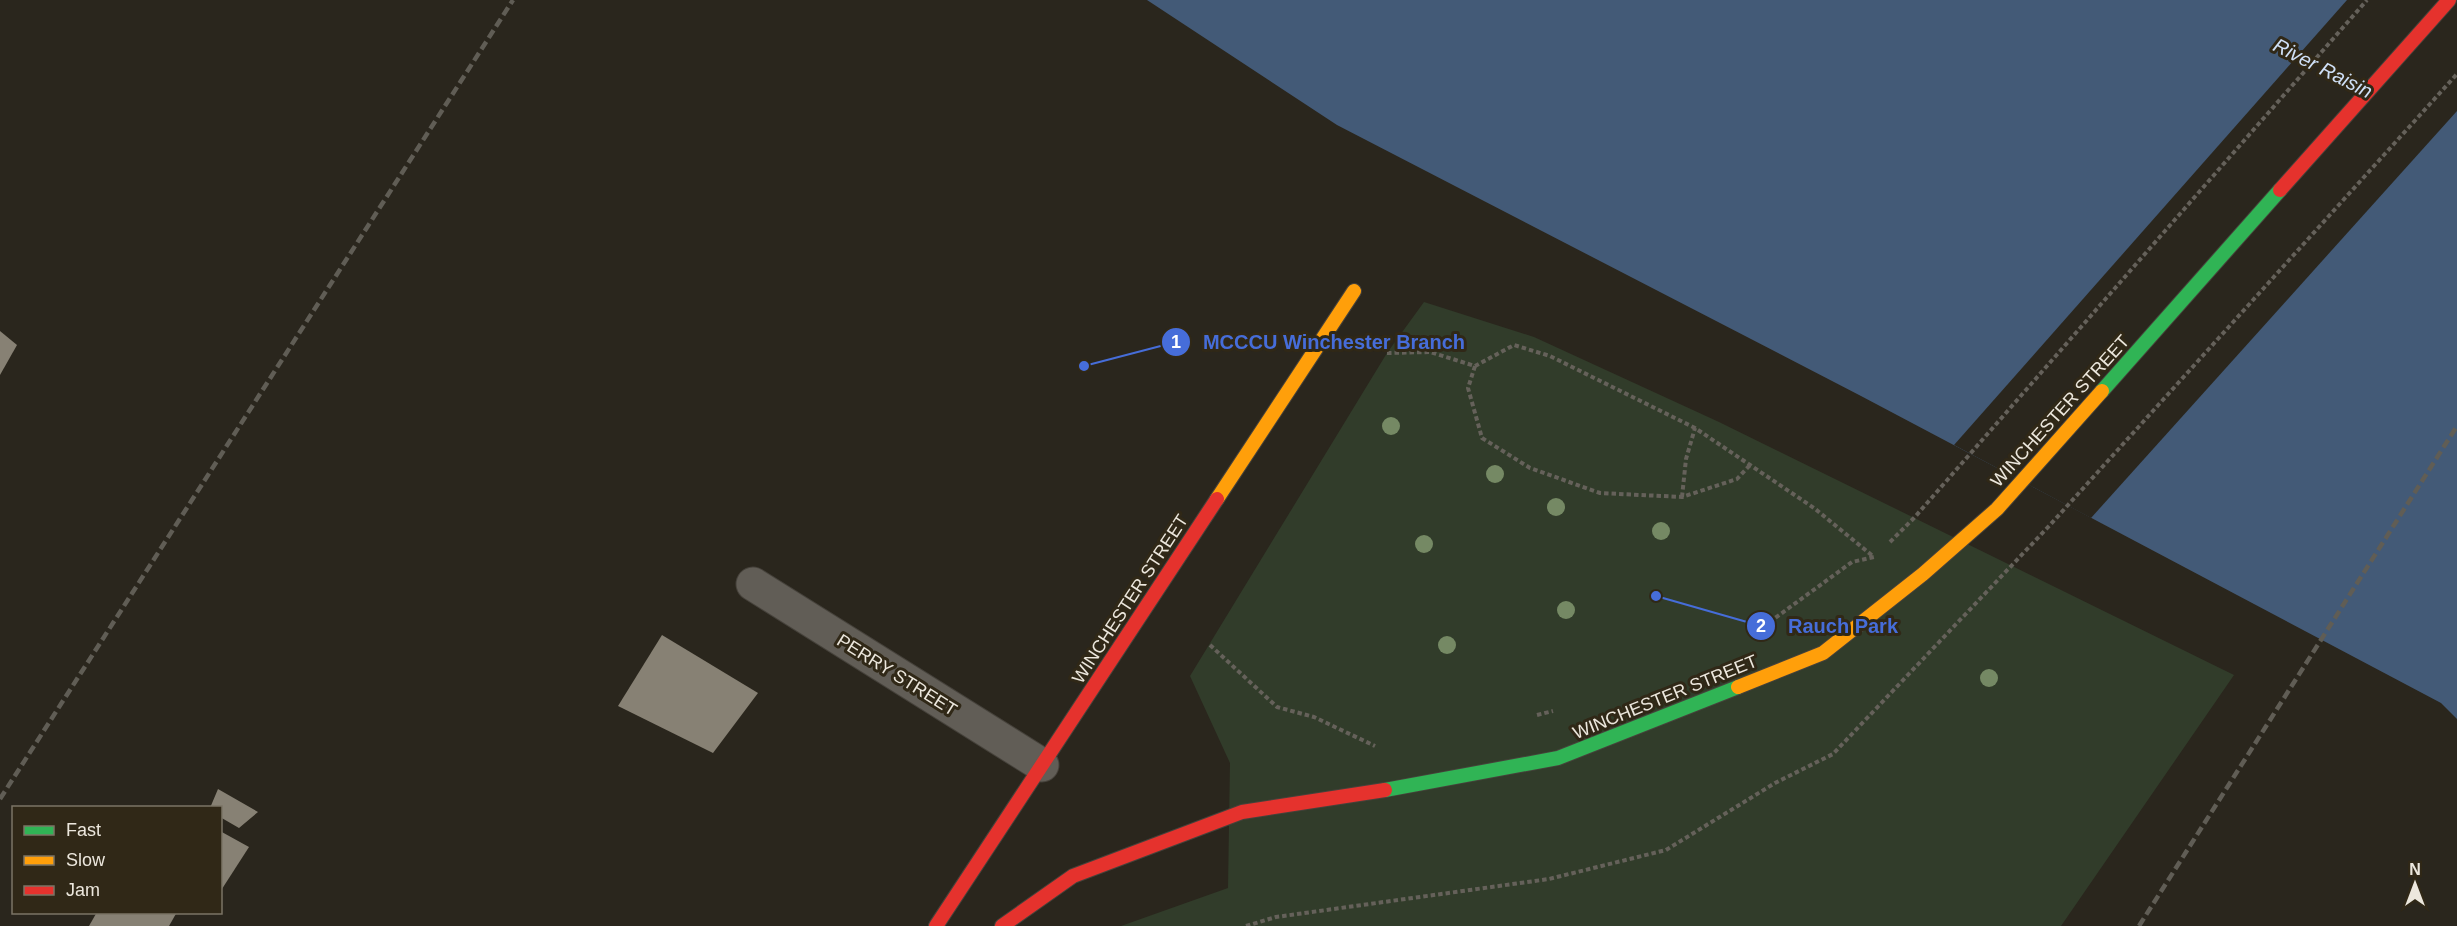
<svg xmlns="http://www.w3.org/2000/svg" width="2457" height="926" font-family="Arial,sans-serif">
	<rect width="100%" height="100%" fill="#2a261d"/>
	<polygon fill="#313c2a" points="1424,302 1534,337 1719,422 2234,675 2061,926 1121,926 1228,888 1230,763 1190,676 1387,353"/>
	<polygon fill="#435a77" points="1147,0 2457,0 2457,719 2441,703 1861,396 1337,125"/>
	<polygon fill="#2a261d" points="2347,0 2457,0 2457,111 2091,518 1954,445"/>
	<g fill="#878174">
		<polygon points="0,331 17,345 0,375"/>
		<polygon points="662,635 758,693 713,753 618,706"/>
		<polygon points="218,789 258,812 239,828 220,817 220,808 210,808"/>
		<polygon points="220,831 249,847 220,892"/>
		<polygon points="97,912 177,912 169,926 89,926"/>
	</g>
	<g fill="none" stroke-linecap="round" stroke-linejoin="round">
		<defs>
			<polyline id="street" points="753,584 1042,765"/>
			<g id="fast">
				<polyline points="2102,391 2280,190"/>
				<polyline points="1385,790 1558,758 1738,687"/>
			</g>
			<g id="slow">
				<polyline points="1217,499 1354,291"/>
				<polyline points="1738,687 1823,653 1923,574 1997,509 2102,391"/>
			</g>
			<g id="jam">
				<polyline points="2280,190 2449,0"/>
				<polyline points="936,926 1217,499"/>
				<polyline points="1002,926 1073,876 1242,812 1385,790"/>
			</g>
		</defs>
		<use href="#street" stroke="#46423b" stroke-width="35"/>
		<use href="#fast" stroke="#46423b" stroke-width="16"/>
		<use href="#slow" stroke="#46423b" stroke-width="16"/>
		<use href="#jam" stroke="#46423b" stroke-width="16"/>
		<g stroke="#65615a" stroke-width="4" stroke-dasharray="4.5 3" stroke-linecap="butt">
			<polyline points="1387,353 1430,352 1475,366 1514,345 1550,356 1695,428 1814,508 1874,557 1852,562 1760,629"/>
			<polyline points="1475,366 1468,388 1482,438 1530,468 1600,493 1682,497 1737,479 1750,465"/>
			<polyline points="1682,497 1686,459 1695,428"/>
			<polyline points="1890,542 1914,518 2367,0"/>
			<polyline points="1210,645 1277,707 1314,717 1375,746"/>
			<polyline points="1537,715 1553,711"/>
			<polyline points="1246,926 1276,917 1549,879 1666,850 1775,783 1833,754 2050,525 2457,74"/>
		</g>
		<use href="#street" stroke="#615d56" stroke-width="33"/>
		<use href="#fast" stroke="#30b455" stroke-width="14"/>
		<use href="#slow" stroke="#ff9f0a" stroke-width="14"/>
		<use href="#jam" stroke="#e5322d" stroke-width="14"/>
		<g stroke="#605d55" stroke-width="4.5" stroke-dasharray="9 4.5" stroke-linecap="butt">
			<polyline points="0,799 513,0"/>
			<polyline points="2139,926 2457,426"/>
		</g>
	</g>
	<g fill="#758964">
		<circle cx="1391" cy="426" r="9"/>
		<circle cx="1495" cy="474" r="9"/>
		<circle cx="1556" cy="507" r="9"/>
		<circle cx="1661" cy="531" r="9"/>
		<circle cx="1424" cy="544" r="9"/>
		<circle cx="1566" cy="610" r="9"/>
		<circle cx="1447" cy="645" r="9"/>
		<circle cx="1989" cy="678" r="9"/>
	</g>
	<g text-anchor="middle" stroke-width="6" stroke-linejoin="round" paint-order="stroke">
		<g font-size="18" fill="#ece7dd" stroke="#302817">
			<text transform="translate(2060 411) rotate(-48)" y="6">WINCHESTER STREET</text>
			<text transform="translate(1130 599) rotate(-57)" y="6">WINCHESTER STREET</text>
			<text transform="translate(897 675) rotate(32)" y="6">PERRY STREET</text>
			<text transform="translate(1665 697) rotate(-22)" y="6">WINCHESTER STREET</text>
		</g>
		<g font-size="20" font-style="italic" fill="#cfe0f7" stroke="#302817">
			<text transform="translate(2323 68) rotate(27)" y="7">River Raisin</text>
		</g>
	</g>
	<path fill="none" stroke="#466dd9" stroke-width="2" d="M1084 366L1176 342M1656 596L1761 626"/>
	<g fill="#466dd9" stroke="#302817" stroke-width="2">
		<circle cx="1084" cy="366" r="6"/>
		<circle cx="1656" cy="596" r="6"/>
		<circle cx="1176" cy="342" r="15"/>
		<circle cx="1761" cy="626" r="15"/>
	</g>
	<g font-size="18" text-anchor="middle" font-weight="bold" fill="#fff">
		<text x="1176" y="348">1</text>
		<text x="1761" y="632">2</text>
	</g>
	<g font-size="20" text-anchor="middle" font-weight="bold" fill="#466dd9" stroke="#302817" stroke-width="6" stroke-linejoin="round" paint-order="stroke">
		<text x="1334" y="349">MCCCU Winchester Branch</text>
		<text x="1843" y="633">Rauch Park</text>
	</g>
	<rect x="12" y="806" width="210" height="108" fill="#302817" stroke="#7b7466" stroke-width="1.5"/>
	<rect x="24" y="826" width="30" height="9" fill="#30b455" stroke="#7b7466" stroke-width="1.5"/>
	<text x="66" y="836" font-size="18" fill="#ece7dd">Fast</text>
	<rect x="24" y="856" width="30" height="9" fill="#ff9f0a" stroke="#7b7466" stroke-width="1.5"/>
	<text x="66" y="866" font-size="18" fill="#ece7dd">Slow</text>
	<rect x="24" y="886" width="30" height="9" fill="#e5322d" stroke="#7b7466" stroke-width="1.5"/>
	<text x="66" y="896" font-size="18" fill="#ece7dd">Jam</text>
	<g transform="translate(2415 884)" stroke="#302817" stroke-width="4.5" paint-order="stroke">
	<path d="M0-4.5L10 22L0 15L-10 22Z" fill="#ece7dd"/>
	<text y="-9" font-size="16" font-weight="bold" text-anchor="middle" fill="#ece7dd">N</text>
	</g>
</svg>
